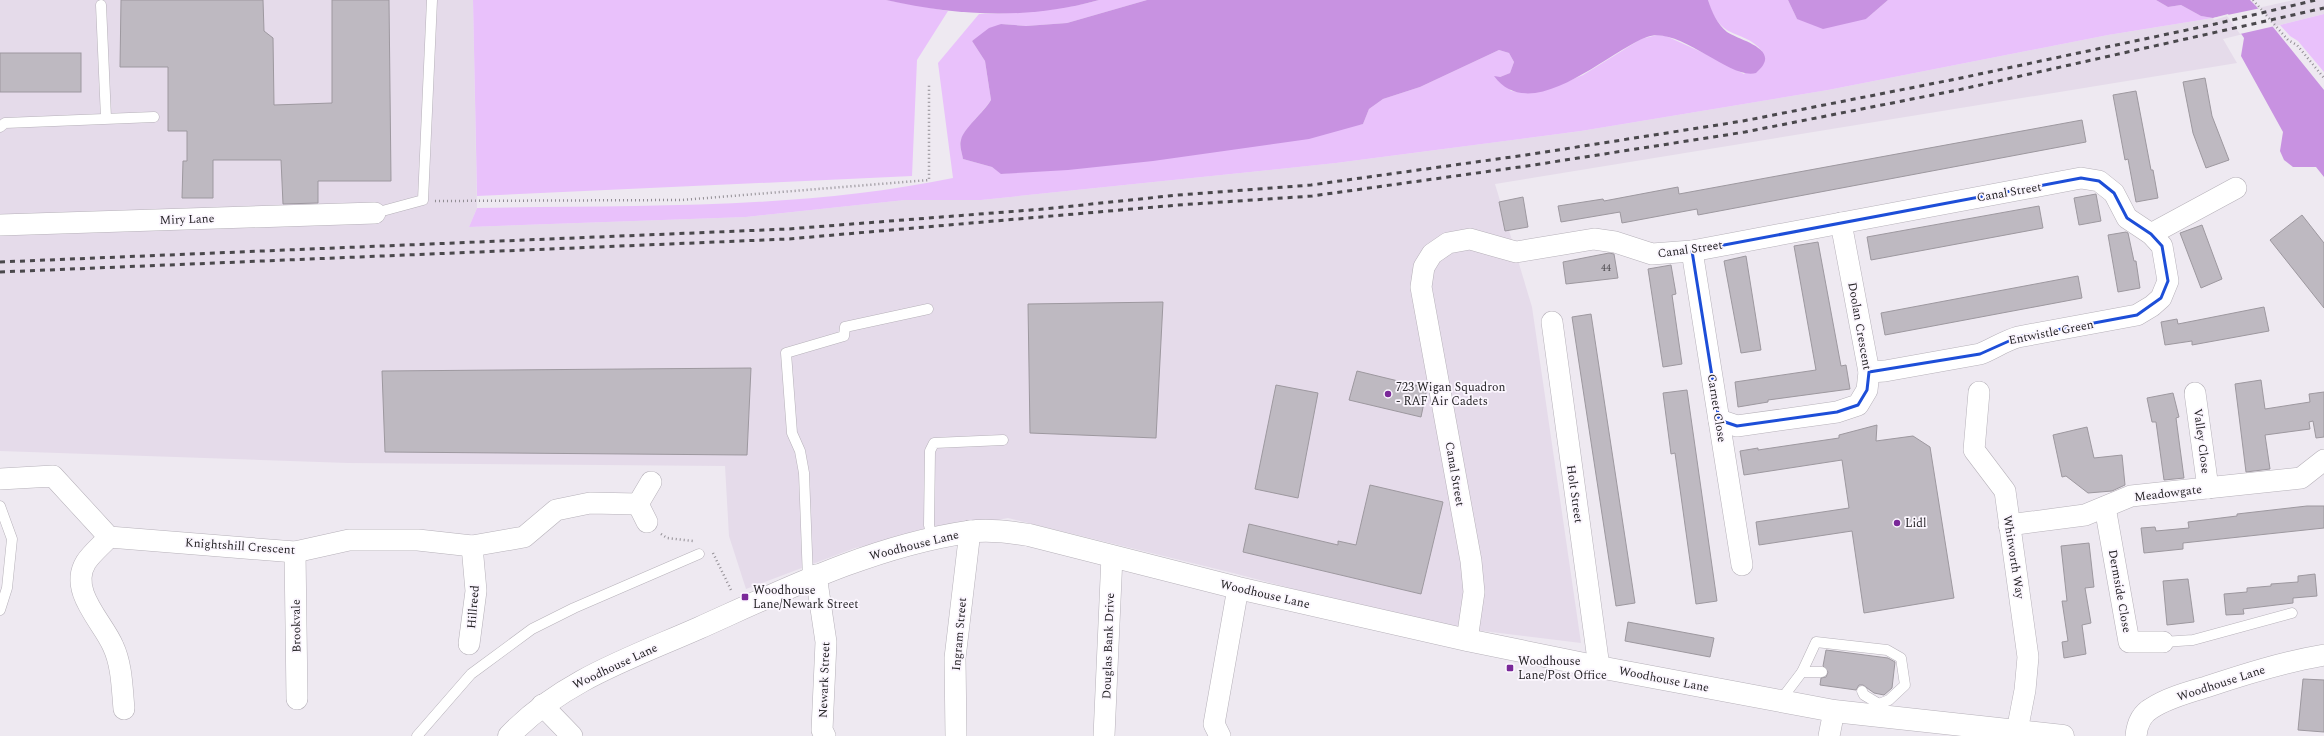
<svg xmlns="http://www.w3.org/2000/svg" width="2324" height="736" font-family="Spectral,serif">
	<rect width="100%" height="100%" fill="#eee9f1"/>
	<polygon fill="#e5dbea" points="0,0 473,0 477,208 469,227 746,217 905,200 981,200 1336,163 1581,131 1828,90 2108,35 2213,18 2294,0 2324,0 2324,14 2223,39 2237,63 1495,184 1532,307 1581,643 1426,624 1229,572 1008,518 855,548 746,589 729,536 725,466 348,463 0,451"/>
	<g fill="#e9c1fb">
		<polygon points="473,0 886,0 948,11 917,60 912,176 477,196"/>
		<path d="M1099 0H1147L1067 23 1026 26 1001 24 972 41 985 61 991 100C983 112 964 129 961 140 959 145 962 153 963 159L992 167 1002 174 1363 124 1369 109 1383 99 1420 87 1499 50 1509 53 1514 62 1510 73 1500 77 1511 91 1532 93 1559 85 1583 75 1641 39 1657 35 1666 36 1708 55 1744 74 1762 51C1744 28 1720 43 1708 0H1788L1797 19H1866L1888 0H2156L2168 7 2181 5 2201 16 2213 18 2108 35 1828 90 1581 131 1336 163 981 200H905L746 217 469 227 477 208C635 205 798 210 953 178L938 63 979 14C1021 13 1059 11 1099 0Z"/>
		<polygon points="2324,14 2324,72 2298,41 2290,36 2280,25"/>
	</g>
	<g fill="#c892e1">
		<path d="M886 0H1099C1027 20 959 16 886 0Z"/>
		<path d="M1147 0H1708C1712 12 1717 24 1727 32 1740 41 1784 49 1756 73 1731 81 1679 25 1647 37 1608 51 1532 127 1494 76L1500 77 1510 73 1514 62 1509 53 1499 50 1420 87 1383 99 1369 109 1363 124 1309 139 1153 161 1068 170 1001 174 992 167 963 159C962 153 959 145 961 140 963 129 984 112 991 100L985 61 972 41 989 28 1001 24 1026 26 1067 23Z"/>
		<polygon points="1788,0 1888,0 1866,19 1823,29 1797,19"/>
		<polygon points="2156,0 2250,0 2256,6 2324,90 2324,177 2316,167 2293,167 2284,160 2280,151 2283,132 2241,56 2244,38 2228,14 2213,18 2201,16 2181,5 2168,7"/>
	</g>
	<polygon fill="#eee9f1" points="2261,8 2275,26 2240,34 2227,16 2214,20 2213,18"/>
	<g fill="#beb9c1" stroke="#9d989f">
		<polygon points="121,0 263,0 264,31 273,38 274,105 332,103 332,0 389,0 391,181 318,181 318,203 283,204 281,160 213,160 213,198 182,198 183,161 187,161 187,131 168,131 168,67 120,67"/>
		<rect x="0" y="53" width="81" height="39"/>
		<polygon points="2205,78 2212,116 2229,160 2206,168 2193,133 2183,82"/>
		<polygon points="2136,91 2151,170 2153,170 2158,198 2136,202 2128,159 2125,160 2113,95"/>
		<polygon points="2082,120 2086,142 1698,215 1697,209 1622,223 1620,212 1561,222 1558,206 1603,199 1604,201 1678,187 1679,194"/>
		<polygon points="2096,194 2101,221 2079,225 2074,198"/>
		<polygon points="1523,197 1528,227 1505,231 1499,202"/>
		<polygon points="2039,206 2043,228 1871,260 1867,237"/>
		<polygon points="2302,215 2324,243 2324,308 2270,240"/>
		<polygon points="2202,225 2222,279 2201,288 2180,233"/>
		<polygon points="2126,232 2128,233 2134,261 2136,261 2140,288 2118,292 2108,235"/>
		<polygon points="1818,242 1841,366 1846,365 1850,389 1768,400 1768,402 1738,407 1735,382 1816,370 1794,246"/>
		<polygon points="1609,253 1614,254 1618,278 1566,284 1563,262"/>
		<polygon points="1746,256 1761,350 1741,353 1724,261"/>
		<polygon points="1671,265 1676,294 1672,295 1682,364 1663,367 1648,269"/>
		<polygon points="2078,276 2082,298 1885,335 1881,313"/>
		<polygon points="1163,302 1156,438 1030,433 1028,304"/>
		<polygon points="2264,307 2269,331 2192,345 2192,341 2165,345 2161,322 2177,319 2178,324"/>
		<polygon points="1591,314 1635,603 1616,606 1572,317"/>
		<polygon points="751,368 747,455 385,452 382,371"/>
		<polygon points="1357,371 1427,388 1421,417 1349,400"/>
		<polygon points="2261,380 2265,409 2310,402 2309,394 2324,392 2324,437 2316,438 2313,421 2309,422 2310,429 2265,435 2270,469 2246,472 2235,384"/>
		<polygon points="1276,385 1318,393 1298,498 1255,489"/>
		<polygon points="1687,390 1717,601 1696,604 1675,453 1671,454 1663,393"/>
		<polygon points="2173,393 2179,417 2176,418 2184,478 2164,480 2156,422 2152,422 2147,398"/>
		<polygon points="1877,425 1876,441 1913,436 1930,447 1954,598 1864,613 1852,531 1759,545 1756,522 1849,508 1842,460 1744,475 1740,451 1758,448 1758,450 1839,438 1839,435"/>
		<polygon points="2087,427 2094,458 2122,455 2125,485 2112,491 2088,493 2066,476 2062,477 2053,435"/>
		<polygon points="1370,485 1443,502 1421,594 1243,552 1249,524 1338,545 1338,541 1356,545"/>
		<polygon points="2307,506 2324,506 2324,528 2183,543 2183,549 2144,553 2141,528 2155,527 2156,531 2189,528 2188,522 2237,516 2237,514"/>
		<polygon points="2089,543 2094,587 2085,588 2091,623 2082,625 2086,654 2064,658 2062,642 2068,641 2062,601 2067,601 2061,546"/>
		<polygon points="2315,574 2317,596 2293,598 2293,603 2243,609 2244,614 2226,615 2224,594 2247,592 2247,588 2271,586 2271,584 2298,582 2298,576"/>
		<polygon points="2188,579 2194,622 2167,625 2163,581"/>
		<polygon points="1628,622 1714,638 1710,657 1625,641"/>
		<polygon points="1826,650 1888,658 1895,662 1892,688 1884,695 1874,693 1863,685 1859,685 1856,690 1820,685 1821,678 1826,677 1828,672 1823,666"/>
		<polygon points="2303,679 2324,680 2324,732 2298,730"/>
	</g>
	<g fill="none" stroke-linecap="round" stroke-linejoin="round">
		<defs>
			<g id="service">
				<polyline points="101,5 106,118"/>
				<polyline points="0,127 5,123 154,117"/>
				<polyline points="375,213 423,200 432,0"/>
				<polyline points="0,506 12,539 7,588 0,610"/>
				<polyline points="932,539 929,525 930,451 934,443 1003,440"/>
				<polyline points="808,579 804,473 800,451 792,433 786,353 844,336 845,327 928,309"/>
				<polyline points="2163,642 2193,640 2292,613"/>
				<polyline points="1802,672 1816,642 1887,650 1901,658 1905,685 1889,700 1879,704"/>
				<polyline points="1862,691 1864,695 1879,704 1877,711"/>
				<polyline points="1780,701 1802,672 1822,672"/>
				<polyline points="417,736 471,674 532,629 574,608 699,554"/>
			</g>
			<g id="minor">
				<polyline points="0,225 375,213"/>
				<polyline points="2151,234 2236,188"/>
				<polyline points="1692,251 1742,565"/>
				<polyline points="1552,322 1599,667"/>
				<polyline points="1979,392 1974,450 2005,491 2028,657 2025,690 2017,731"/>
				<polyline points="2195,393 2208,488"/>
				<polyline points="1719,420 1737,426 1837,412 1858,405 1867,390 1869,372 1841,223"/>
				<polyline points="0,479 53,476 109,537 295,552 349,540 418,540 472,546 524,537 556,510 590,503 638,504"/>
				<polyline points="2105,507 2129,642 2163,642"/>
				<polyline points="647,522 638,504 651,482"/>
				<polyline points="2009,525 2085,515 2131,496 2301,478 2324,460"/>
				<path d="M109 537C102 545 92 553 86 562 68 591 103 622 113 646 122 665 122 688 124 709"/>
				<polyline points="295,552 297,699"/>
				<polyline points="816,575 826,642 822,730 825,736"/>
				<path d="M1467 640 1474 592 1471 561 1421 287 1424 267 1432 254 1448 243 1470 239 1516 252 1594 239 1615 242 1652 254 1692 251 2081 178 2099 181 2114 193 2127 218 2151 234 2162 246 2168 281 2161 298 2152 306 2137 315 2018 337C2004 341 1993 349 1980 354L1885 371 1869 372"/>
				<polyline points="469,644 476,591 472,546"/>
				<polyline points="542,705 572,736"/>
				<polyline points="956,736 955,658 970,531"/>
				<polyline points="1104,736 1112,556"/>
				<polyline points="1220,736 1214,724 1238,588"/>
				<polyline points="1829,736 1834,711"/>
				<path d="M2136 736C2137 725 2141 714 2152 708 2167 698 2189 692 2206 687 2245 674 2283 662 2324 655"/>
			</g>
			<path id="secondary" d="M509 736C561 681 631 658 699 628 786 589 873 546 968 532 988 529 1009 532 1029 535L1238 588 1467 640 1599 667 1834 711 2063 736"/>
		</defs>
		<use href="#service" stroke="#b6b1b9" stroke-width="11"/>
		<use href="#minor" stroke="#b6b1b9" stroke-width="22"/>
		<use href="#secondary" stroke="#b6b1b9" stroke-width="23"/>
		<g stroke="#918d93" stroke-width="2.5" stroke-dasharray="1 3" stroke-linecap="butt">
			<polyline points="2253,0 2288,40 2297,45 2324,78"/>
			<polyline points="435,201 682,200 929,180 929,85"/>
			<polyline points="661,534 667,538 693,541"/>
			<polyline points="713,553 732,592"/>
		</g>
		<use href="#service" stroke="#fff" stroke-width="10"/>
		<use href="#minor" stroke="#fff" stroke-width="21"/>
		<use href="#secondary" stroke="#fff" stroke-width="22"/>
		<g stroke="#4a484c" stroke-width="3" stroke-dasharray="5 5" stroke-linecap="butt">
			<polyline points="0,262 788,229 1044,209 1178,195 1311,185 1526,155 1743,121 1956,79 2215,24 2316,0"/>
			<polyline points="0,272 788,239 1178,205 1312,196 1527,166 1745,132 1958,90 2324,8"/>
		</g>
	</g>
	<path fill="none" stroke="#1d4ed8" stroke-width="3" stroke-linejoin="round" d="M2081 178 2099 181 2114 193 2127 218 2151 234 2162 246 2168 281 2161 298 2137 315 2018 337 1980 354 1869 372 1867 390 1858 405 1837 412 1737 426 1719 420 1692 251Z"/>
	<g fill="#7a2899" stroke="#fbf6fe" stroke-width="1.5">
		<circle cx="1388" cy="394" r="4"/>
		<circle cx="1897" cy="523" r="4"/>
		<rect x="741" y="593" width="8" height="8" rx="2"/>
		<rect x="1506" y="664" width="8" height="8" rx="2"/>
	</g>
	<g text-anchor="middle" stroke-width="3.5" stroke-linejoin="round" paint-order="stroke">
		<g font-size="10" fill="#4a484c">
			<text x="1606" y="271">44</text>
		</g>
		<g font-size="12" fill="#242225" stroke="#fbf6fe">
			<text transform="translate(2009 192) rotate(-10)" y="4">Canal Street</text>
			<text transform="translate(187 219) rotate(-2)" y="4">Miry Lane</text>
			<text transform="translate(1690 249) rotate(-8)" y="4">Canal Street</text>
			<text transform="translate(1860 326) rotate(80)" y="4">Doolan Crescent</text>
			<text transform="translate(2051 332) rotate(-11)" y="4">Entwistle Green</text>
			<text transform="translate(1717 408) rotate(81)" y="4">Carnet Close</text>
			<text transform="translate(2202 441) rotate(83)" y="4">Valley Close</text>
			<text transform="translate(1455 474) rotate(80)" y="4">Canal Street</text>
			<text transform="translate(2168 493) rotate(-7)" y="4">Meadowgate</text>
			<text transform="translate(1575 494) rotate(82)" y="4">Holt Street</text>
			<text transform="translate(914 545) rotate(-14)" y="4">Woodhouse Lane</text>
			<text transform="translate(240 546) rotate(4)" y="4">Knightshill Crescent</text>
			<text transform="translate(2014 557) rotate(81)" y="4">Whitworth Way</text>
			<text transform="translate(2120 591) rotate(80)" y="4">Dermside Close</text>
			<text transform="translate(1265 594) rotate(13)" y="4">Woodhouse Lane</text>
			<text transform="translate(473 607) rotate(-85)" y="4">Hillreed</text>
			<text transform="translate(296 626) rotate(-91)" y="4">Brookvale</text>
			<text transform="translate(959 634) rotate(-85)" y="4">Ingram Street</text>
			<text transform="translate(1108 646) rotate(-88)" y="4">Douglas Bank Drive</text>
			<text transform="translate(615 666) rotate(-25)" y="4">Woodhouse Lane</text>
			<text transform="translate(1664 679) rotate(11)" y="4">Woodhouse Lane</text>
			<text transform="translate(824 680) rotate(-88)" y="4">Newark Street</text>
			<text transform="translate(2221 683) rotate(-18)" y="4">Woodhouse Lane</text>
		</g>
		<g font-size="12" fill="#242225" stroke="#fbf6fe" text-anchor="start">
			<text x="1396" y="391">723 Wigan Squadron<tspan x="1396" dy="14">- RAF Air Cadets</tspan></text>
			<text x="1905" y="527">Lidl</text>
			<text x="753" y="594">Woodhouse<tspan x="753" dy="14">Lane/Newark Street</tspan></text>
			<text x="1518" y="665">Woodhouse<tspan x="1518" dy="14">Lane/Post Office</tspan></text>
		</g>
	</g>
</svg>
